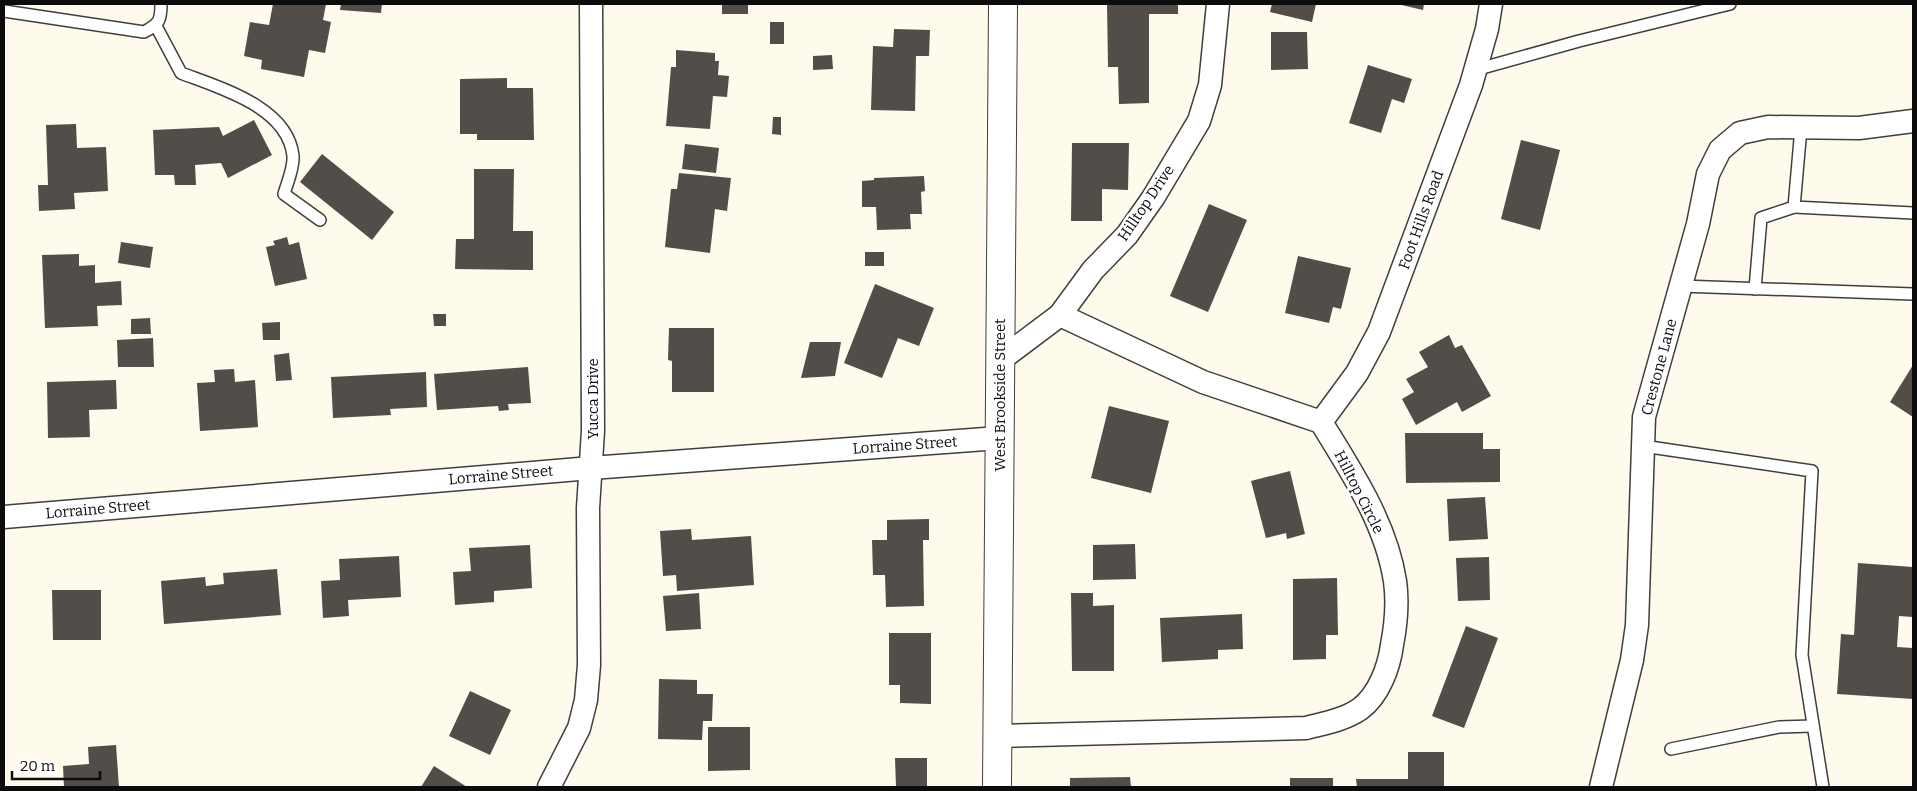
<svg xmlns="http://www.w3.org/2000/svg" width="1917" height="791" font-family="Bitter,serif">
	<rect width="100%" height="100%" fill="#fefaec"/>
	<g fill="#534d49">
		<polygon points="273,4 326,4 323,20 331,22 325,53 309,50 304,77 261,69 262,60 244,56 250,22 269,25"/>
		<polygon points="341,4 382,4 381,13 340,10"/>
		<rect x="722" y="4" width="26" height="10"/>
		<polygon points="1107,4 1178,4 1178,14 1149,14 1149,103 1119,104 1118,67 1108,67"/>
		<polygon points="1272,4 1316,4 1312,22 1270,12"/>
		<polygon points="1397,4 1424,4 1423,10"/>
		<rect x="770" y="22" width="14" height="22"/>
		<polygon points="894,29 930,30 929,56 916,56 915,111 871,110 873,46 893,47"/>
		<polygon points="1271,32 1307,32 1308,69 1271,70"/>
		<polygon points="676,50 715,53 715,61 719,61 718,75 729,76 727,97 713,96 710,129 666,126 671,67 676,67"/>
		<polygon points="832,55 833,69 813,70 813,56"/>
		<polygon points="1368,65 1412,79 1404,103 1392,99 1381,133 1349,123"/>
		<polygon points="507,78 507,88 533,88 534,140 477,140 477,134 460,134 460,79"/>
		<polygon points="773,117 781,117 781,135 772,134"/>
		<polygon points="254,120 272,155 228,178 221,163 195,165 196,185 175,185 174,175 155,175 153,130 219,127 223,136"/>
		<polygon points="76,124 77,148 106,147 108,191 74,193 75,209 39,211 38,185 48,185 46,125"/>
		<polygon points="1521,140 1560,150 1540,230 1501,219"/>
		<polygon points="1072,143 1129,143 1128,190 1102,189 1102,221 1071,221"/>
		<polygon points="685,144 719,148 716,173 682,169"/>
		<polygon points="322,154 394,212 372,240 300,182"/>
		<polygon points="474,169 514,169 513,231 533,231 533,270 455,269 456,239 474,239"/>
		<polygon points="679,173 731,178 727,211 715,209 710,253 665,247 671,189 677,189"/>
		<polygon points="924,176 925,191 921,192 922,214 910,214 911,229 877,230 876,207 862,207 862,181 874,180 874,178"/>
		<polygon points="1209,204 1247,220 1208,312 1170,296"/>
		<polygon points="287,237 289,245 299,242 307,279 275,286 266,247 275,245 273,241"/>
		<polygon points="121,242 153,247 150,268 118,263"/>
		<rect x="865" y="252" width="19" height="14"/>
		<polygon points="79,254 79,266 95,265 95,283 121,281 122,305 97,306 98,326 45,328 42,255"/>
		<polygon points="1298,256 1351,268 1341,309 1333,307 1329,323 1285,313"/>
		<polygon points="875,284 934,308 919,346 898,338 882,378 844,363"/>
		<polygon points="433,314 446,314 446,326 434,326"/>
		<polygon points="150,318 151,334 131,334 131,319"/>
		<polygon points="280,322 280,340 263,340 262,323"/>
		<polygon points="669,328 714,328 714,392 672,392 672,361 668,360"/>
		<polygon points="1449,335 1455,348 1462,345 1491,396 1462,412 1457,402 1416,425 1402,399 1414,392 1406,379 1428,367 1419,352"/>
		<polygon points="153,338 154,367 118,367 117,340"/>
		<polygon points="810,342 841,342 835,376 801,378"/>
		<polygon points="289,353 292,380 276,381 274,355"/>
		<polygon points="1913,365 1913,417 1890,402"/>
		<polygon points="528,367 531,403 508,404 509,410 499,411 498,406 437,410 434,374"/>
		<polygon points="234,369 235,382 255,380 258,427 200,431 197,383 215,382 214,370"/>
		<polygon points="426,372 427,407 390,409 391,415 333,418 331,377"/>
		<polygon points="116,380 117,409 89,410 90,437 48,438 47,382"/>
		<polygon points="1109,406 1169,421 1151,493 1091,478"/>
		<polygon points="1405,433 1483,433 1483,449 1500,449 1500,482 1406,483"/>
		<polygon points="1290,471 1305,534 1287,539 1286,533 1266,538 1251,481"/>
		<polygon points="1485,497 1488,539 1449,541 1447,499"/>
		<polygon points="929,519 929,540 923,540 924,606 886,607 885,575 873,575 872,540 887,540 887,520"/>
		<polygon points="691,529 692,540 751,536 754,585 677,591 676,575 663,576 660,531"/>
		<polygon points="1135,544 1136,579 1093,580 1093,545"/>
		<polygon points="530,545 532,588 494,591 494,602 455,605 453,572 471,571 469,548"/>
		<polygon points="399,556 401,597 348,600 349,616 323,618 321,581 340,580 339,559"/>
		<polygon points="1489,557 1490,600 1458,601 1456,558"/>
		<polygon points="1858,563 1913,567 1913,617 1899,616 1897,647 1913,648 1913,699 1837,694 1841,634 1854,635"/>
		<polygon points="277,569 281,615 164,624 161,581 205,577 206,586 224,584 223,573"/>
		<polygon points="1337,578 1338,635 1326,635 1326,659 1293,660 1293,579"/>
		<polygon points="52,590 101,590 101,640 53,640"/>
		<polygon points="699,593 701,629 666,631 663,596"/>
		<polygon points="1071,593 1093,593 1093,606 1114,605 1114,671 1072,671"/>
		<polygon points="1242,614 1243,649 1218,650 1218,659 1162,662 1160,618"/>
		<polygon points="1466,626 1498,638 1464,728 1432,716"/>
		<polygon points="889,633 931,633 931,704 900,703 900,685 889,685"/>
		<polygon points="659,679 697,680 697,694 713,694 712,721 703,721 702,740 658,739"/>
		<polygon points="470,691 511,710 490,755 449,736"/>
		<polygon points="708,727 750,727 750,770 708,771"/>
		<polygon points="116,745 119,787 64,787 63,766 89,764 88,747"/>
		<polygon points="1408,752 1444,752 1444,787 1357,787 1356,779 1408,779"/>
		<polygon points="895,758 927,758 927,787 896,787"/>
		<polygon points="434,766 467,787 421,787"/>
		<polygon points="1130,777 1131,787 1070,787 1070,778"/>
		<rect x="1290" y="778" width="43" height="9"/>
	</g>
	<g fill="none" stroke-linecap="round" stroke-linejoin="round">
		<defs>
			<g id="service">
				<path d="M4 11 144 32C159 24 161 21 161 4"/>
				<path d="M156 26 181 73C220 88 288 107 293 156 294 168 287 183 284 194L320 220"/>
				<polyline points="1475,70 1579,41 1730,4"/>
				<polyline points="1801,128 1794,207 1913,213"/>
				<polyline points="1681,286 1913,294"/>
				<polyline points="1755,289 1761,218 1794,207"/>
				<polyline points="1643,446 1812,471 1802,655 1823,787"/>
				<polyline points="1671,749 1779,727 1813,726"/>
			</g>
			<g id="minor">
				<polyline points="1000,360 1060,315 1093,270 1127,235 1153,198 1199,121 1210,85 1218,4"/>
				<polyline points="1321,422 1357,373 1379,332 1471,85 1487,29 1491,4"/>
				<polyline points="4,517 591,468 999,438"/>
				<path d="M997 736 1306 728C1325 723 1344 720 1360 709 1379 695 1389 667 1392 645 1396 624 1398 602 1395 581 1386 523 1351 471 1321 422L1203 382 1060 315"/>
				<polyline points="549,787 579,728 586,700 589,665 588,508 593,431 591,4"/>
				<polyline points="1601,787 1632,660 1637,625 1644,417 1698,224 1708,174 1720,150 1740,133 1768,127 1859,128 1913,121"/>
			</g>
			<polyline id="tertiary" points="997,787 1003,4"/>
		</defs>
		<use href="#service" stroke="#3f3f3f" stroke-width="14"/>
		<use href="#minor" stroke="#3f3f3f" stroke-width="25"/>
		<use href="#tertiary" stroke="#3f3f3f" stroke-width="30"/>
		<use href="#service" stroke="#fff" stroke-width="11"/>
		<use href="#minor" stroke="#fff" stroke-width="22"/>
		<use href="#tertiary" stroke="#fff" stroke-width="28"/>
	</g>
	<g text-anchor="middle" stroke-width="5" stroke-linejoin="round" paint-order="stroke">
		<g font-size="15" fill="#0c0c0c" stroke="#fff">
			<text transform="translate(1146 203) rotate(-56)" y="5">Hilltop Drive</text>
			<text transform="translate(1421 220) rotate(-70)" y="5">Foot Hills Road</text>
			<text transform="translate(1659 367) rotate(-75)" y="5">Crestone Lane</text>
			<text transform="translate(1000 395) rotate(-90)" y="5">West Brookside Street</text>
			<text transform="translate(593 399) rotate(-90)" y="5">Yucca Drive</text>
			<text transform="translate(905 445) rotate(-4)" y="5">Lorraine Street</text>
			<text transform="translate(501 475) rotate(-5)" y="5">Lorraine Street</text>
			<text transform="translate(1359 492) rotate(63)" y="5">Hilltop Circle</text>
			<text transform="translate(98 509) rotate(-5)" y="5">Lorraine Street</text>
		</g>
	</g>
	<rect width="1917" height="791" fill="none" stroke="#0c0c0c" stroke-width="10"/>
	<path d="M12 771v8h88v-8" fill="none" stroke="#0c0c0c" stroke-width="2.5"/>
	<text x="20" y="771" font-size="15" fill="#0c0c0c" stroke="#ffffff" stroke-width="4" paint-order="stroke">20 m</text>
</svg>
